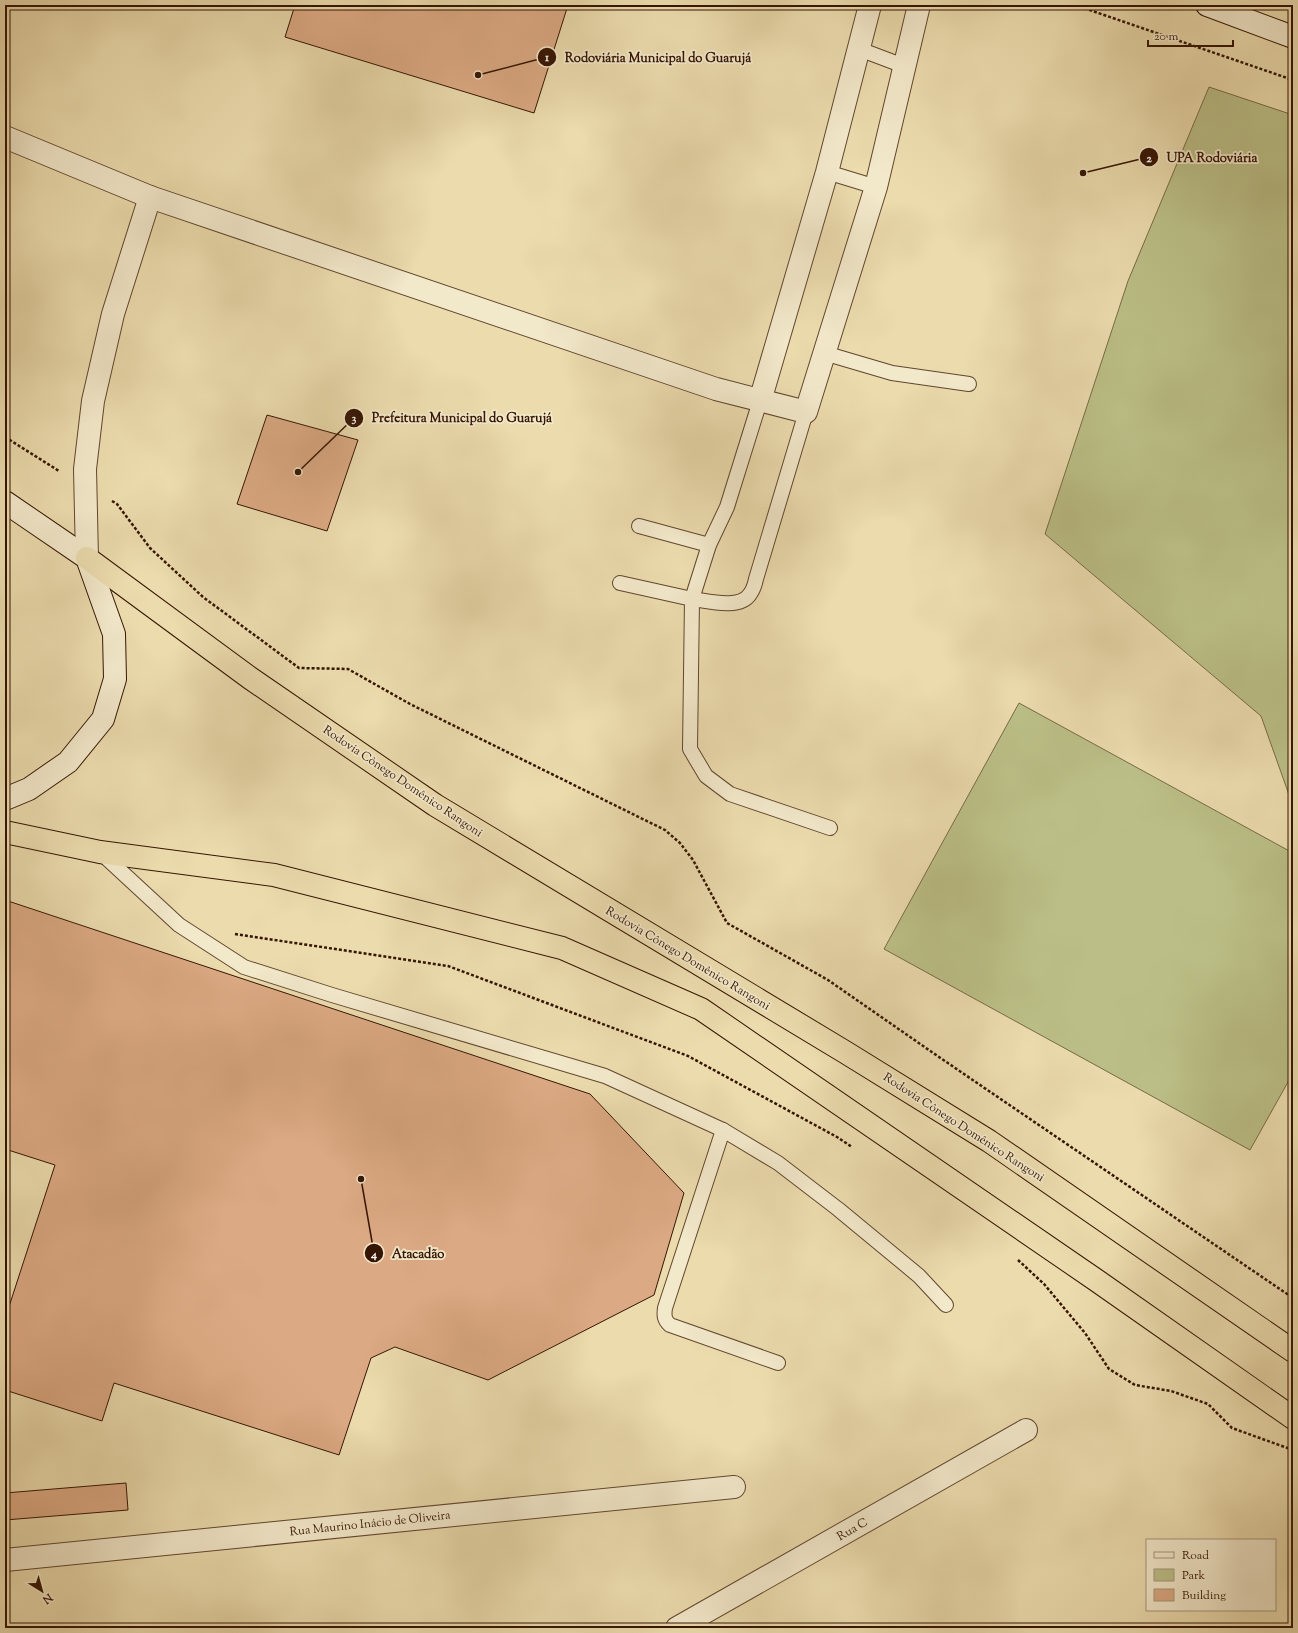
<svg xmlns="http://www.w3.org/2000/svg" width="1298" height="1633" font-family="'Sorts Mill Goudy',serif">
	<rect width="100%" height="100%" fill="#ebdbad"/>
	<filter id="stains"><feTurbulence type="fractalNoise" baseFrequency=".005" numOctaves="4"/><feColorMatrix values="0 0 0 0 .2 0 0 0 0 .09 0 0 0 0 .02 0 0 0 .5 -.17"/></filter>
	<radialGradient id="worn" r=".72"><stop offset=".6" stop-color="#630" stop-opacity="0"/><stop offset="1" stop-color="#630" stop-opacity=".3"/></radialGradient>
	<g fill="#bbbf87" stroke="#786a45">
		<polygon points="1209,87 1293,115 1293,806 1261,716 1045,534 1128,281"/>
		<polygon points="1019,703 1293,853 1293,1073 1250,1150 884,949"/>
	</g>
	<g fill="#dba983" stroke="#351503">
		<polygon points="295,5 568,5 534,113 285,37"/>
		<polygon points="267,415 358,440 327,531 237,504"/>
		<polygon points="5,900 590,1094 684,1193 654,1295 488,1380 395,1347 371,1358 339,1455 114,1383 102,1421 5,1390 5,1319 55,1165 5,1149"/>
		<polygon points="126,1483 128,1510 5,1520 5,1493"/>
	</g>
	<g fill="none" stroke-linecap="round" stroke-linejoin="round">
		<defs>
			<g id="lane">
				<polyline points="859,49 904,66"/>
				<polyline points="827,172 876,187"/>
				<polyline points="824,353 892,373 969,384"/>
				<path d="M760 401 727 507 709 545 692 599C708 601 740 610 750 594 753 590 755 584 756 579L806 412"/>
				<polyline points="639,526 709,545"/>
				<polyline points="620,583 692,599 690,749 706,776 730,794 830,828"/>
				<polyline points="100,852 179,925 244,967 332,995 605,1076 723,1130 778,1163 838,1209 919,1276 946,1305"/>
				<path d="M723 1130 665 1308C664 1315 664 1320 670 1325L778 1363"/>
			</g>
			<g id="street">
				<polyline points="5,137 150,197 716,389 806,412 876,187 919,5"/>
				<polyline points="760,401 827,172 870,5"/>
				<polyline points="87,558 85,469 93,401 113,314 150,197"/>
				<polyline points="5,1560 734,1487"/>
				<polyline points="677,1628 1026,1430"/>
			</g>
			<g id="secondary">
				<polyline points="1207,5 1293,37"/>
				<polyline points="5,502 87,558 114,634 115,679 103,719 68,762 29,789 5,799"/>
			</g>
			<g id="highway">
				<polyline points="87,558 250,678 435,805 845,1052 989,1141 1293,1351"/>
				<polyline points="5,832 100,852 274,875 562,948 701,1009 1096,1280 1293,1418"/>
			</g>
		</defs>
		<use href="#lane" stroke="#62462e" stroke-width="16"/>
		<use href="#street" stroke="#62462e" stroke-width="24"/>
		<use href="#secondary" stroke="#351503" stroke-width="24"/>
		<use href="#highway" stroke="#351503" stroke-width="24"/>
		<g stroke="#351503" stroke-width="2.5" stroke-dasharray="3 2" stroke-linecap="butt">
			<polyline points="1075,5 1293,80"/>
			<polyline points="5,437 59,471"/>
			<polyline points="112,501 117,504 150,548 203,597 299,668 348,669 410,704 665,830 680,843 693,860 727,923 828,980 939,1057 1293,1298"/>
			<polyline points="235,934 448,966 688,1056 837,1137 852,1147"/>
			<polyline points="1018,1260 1044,1284 1085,1333 1109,1369 1135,1385 1171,1391 1208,1404 1232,1428 1293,1450"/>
		</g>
		<use href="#lane" stroke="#f2e8ca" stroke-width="14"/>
		<use href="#street" stroke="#f2e8ca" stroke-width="22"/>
		<use href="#secondary" stroke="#f2e8ca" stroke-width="22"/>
		<use href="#highway" stroke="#ebdbad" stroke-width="22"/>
	</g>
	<g text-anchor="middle" stroke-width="3.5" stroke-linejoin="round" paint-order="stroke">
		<g font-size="12" fill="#351503" stroke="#f2e8ca">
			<text transform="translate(403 781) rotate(34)" y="4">Rodovia Cônego Domênico Rangoni</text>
			<text transform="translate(688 958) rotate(31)" y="4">Rodovia Cônego Domênico Rangoni</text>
			<text transform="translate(964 1127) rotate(33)" y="4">Rodovia Cônego Domênico Rangoni</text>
			<text transform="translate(370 1523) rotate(-6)" y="4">Rua Maurino Inácio de Oliveira</text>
			<text transform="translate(852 1529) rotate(-30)" y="4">Rua C</text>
		</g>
	</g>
	<path fill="none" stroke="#351503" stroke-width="1.5" d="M478 75L547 57M1083 173L1149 157M298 472L354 418M361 1179L374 1253"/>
	<g fill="#351503" stroke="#f2e8ca" stroke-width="1.5">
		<circle cx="478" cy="75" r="4"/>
		<circle cx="1083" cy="173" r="4"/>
		<circle cx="298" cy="472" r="4"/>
		<circle cx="361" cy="1179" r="4"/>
		<circle cx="547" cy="57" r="10"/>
		<circle cx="1149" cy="157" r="10"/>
		<circle cx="354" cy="418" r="10"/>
		<circle cx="374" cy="1253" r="10"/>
	</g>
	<g font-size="12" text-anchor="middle" font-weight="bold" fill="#fff">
		<text x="547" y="61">1</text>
		<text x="1149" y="162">2</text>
		<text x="354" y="422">3</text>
		<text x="374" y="1258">4</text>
	</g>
	<g font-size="13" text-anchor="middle" font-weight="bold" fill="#351503" stroke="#f2e8ca" stroke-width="3.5" stroke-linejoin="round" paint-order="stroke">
		<text x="658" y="62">Rodoviária Municipal do Guarujá</text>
		<text x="1212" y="162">UPA Rodoviária</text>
		<text x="462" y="422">Prefeitura Municipal do Guarujá</text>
		<text x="418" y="1258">Atacadão</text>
	</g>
	<rect width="1298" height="1633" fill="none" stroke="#ebdbad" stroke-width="20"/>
	<rect x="6" y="6" width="1286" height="1621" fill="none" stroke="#351503" stroke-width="2"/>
	<rect x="10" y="10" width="1278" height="1613" fill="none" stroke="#351503"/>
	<rect x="1146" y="1539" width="130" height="72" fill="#f2e8ca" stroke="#a6947a"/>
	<rect x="1154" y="1552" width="20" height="6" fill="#f2e8ca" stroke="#a6947a"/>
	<text x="1182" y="1559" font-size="12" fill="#351503">Road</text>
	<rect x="1154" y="1569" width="20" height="12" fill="#bbbf87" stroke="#a6947a"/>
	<text x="1182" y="1579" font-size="12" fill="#351503">Park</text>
	<rect x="1154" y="1589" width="20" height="12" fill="#dba983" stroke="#a6947a"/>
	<text x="1182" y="1599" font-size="12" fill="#351503">Building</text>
	<g transform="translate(42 1591) rotate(143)" stroke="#f2e8ca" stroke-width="3" paint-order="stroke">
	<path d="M0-3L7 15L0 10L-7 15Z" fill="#351503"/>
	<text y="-6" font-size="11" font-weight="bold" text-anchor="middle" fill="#351503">N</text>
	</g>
	<path d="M1148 40v6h85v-6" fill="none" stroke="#351503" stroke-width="2"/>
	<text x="1154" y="40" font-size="12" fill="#351503" stroke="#f2e8ca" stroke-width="3" paint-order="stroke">20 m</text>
	<rect width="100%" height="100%" filter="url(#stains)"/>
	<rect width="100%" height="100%" fill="url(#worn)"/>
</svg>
